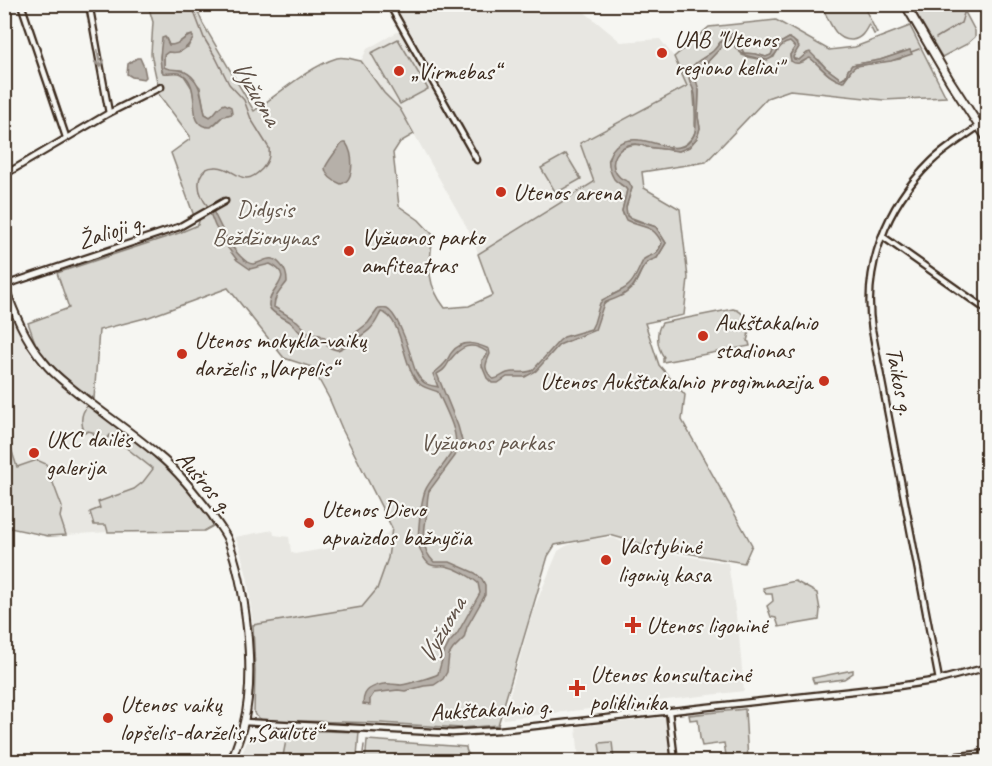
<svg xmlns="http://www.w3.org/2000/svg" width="992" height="766" font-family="Caveat,sans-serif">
	<rect width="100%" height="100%" fill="#f6f6f2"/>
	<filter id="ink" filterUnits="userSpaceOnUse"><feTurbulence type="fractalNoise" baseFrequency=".0167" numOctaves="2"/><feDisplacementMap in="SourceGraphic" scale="12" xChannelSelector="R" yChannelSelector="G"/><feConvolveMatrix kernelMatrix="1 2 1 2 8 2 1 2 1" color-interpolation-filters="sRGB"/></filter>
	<g filter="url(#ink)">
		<g fill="#e8e7e2">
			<polygon points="395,5 576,5 621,42 660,39 674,57 687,86 580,143 594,182 478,254 474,240 400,109 384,93 361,61 367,49 399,31 438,100 447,96"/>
			<polygon points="7,310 31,355 39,365 88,405 84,410 87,432 92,432 94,433 95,437 110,434 153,469 143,482 134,489 98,502 100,508 90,512 94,525 107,525 108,532 66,535 60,517 62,507 37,460 17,467 5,427 4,311"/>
			<polygon points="392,528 388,558 377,589 362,607 253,625 248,580 239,546 235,537 273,530 274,535 289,537 291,552 295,554 381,539"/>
			<polygon points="614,538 632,547 728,563 739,636 744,691 503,719 533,611 558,551 566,546 585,539"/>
			<polygon points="666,717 671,761 579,761 576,727"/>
			<polygon points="250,734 287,735 283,756 289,761 239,762"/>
		</g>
		<g fill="#dad9d3" stroke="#8a8278" stroke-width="1.5" fill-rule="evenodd">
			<path d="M148 5H195L203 24 254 111C277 95 310 66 337 58 344 56 354 60 361 61L384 93 400 109 414 134 400 142 393 153 399 206 419 220 433 235C429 266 425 282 445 308L469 306 493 295 478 254 594 182 580 143 687 86 674 57 709 27 776 20 829 50 855 47 910 26 946 97 884 100 790 90 767 98 706 162 642 172 644 188 680 209 688 278 684 315 645 323 659 365 685 395 682 420 752 545 744 563 652 547 610 535 555 545 548 556 498 725 461 728 381 723 262 720 255 715 254 712 255 671 253 625 362 607 377 589 388 558 392 528 343 431 329 398 312 367 284 358 228 288 149 317 99 330 94 399C73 385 50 367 37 346 33 339 31 330 28 323L69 308 57 273 179 233 198 225 201 213 194 216 171 153 190 139V136L157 92 158 86 151 54 153 22ZM738 34 739 45 744 53 756 54 766 57 771 55 775 46 789 38 798 44 792 57 793 59 799 60 805 55 819 60 826 68 841 79 846 76 848 70 852 65 880 60 910 50 900 59 856 66 852 69 843 82C829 79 821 66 810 58L809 57 803 62 791 61 790 55 795 47 790 41C781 42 777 49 774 57 765 61 751 59 742 55L737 40 734 37 727 41 697 73 695 80 699 91 698 117 700 128 697 138 689 147 679 151 648 147C631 139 607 150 615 171 618 179 627 182 632 188L626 207 627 216 656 227 666 243 657 258C640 262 642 275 633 287 624 296 606 297 601 309L602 300 626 288 632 283 647 258 655 255 662 243 657 233 653 229 643 226 624 217 622 211 627 190 626 187 621 185 608 159C613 153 618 145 624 142 646 133 674 160 690 140 693 137 694 136 695 132 696 128 695 128 695 123 696 104 692 86 692 67L697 62 715 50 720 42ZM187 36 193 37 188 47 168 52 164 55V67L170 70H182L185 72 200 87 205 114 210 117 213 115 231 114 223 116 215 124 195 104 192 88 183 74 179 72 162 71 160 57 163 38H166L169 45C177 46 181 41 187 36Z"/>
			<path d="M821 5H863L877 33 874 34 869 24C865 32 861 39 852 40 834 41 828 17 821 5Z"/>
			<polygon points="911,5 972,5 964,10 975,31 975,37 967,44 942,57"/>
			<polygon points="398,39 428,89 400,104 371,53"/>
			<polygon points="566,154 581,179 556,193 541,168"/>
			<path d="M733 309C747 311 751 330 747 341L749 342 750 346 663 362V358L664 357C657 348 655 332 662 323Z"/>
			<path d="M88 405 161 462C174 474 211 510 213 526L204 531 108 532 106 525H94L90 512 100 508 98 502 134 489 143 482 153 469 110 435 102 445 94 439 95 435 92 432 88 431 85 433C80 423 80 414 88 405Z"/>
			<polygon points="4,427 17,467 37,460 46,464 62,507 60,517 66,535 48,536 5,527"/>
			<polygon points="795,581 817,593 820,610 819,620 779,627 776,618 771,617 767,606 773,601 772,594 766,594 763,588"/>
			<polygon points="853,670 853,673 844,679 814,683 812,678"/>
			<polygon points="745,709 748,761 727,761 724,743 702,746 700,738 698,719 690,720 689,715"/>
			<polygon points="288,730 359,732 357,757 358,761 289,761 283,756"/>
			<path d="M367 740 466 747C466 755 473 758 479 761L364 762 366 753Z"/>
			<polygon points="611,742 612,742 614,760 602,761 599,744 600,743"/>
		</g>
		<g fill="#b6b0a9" stroke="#857a71" stroke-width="1.5">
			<path d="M733 33 738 34 739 45 744 53 756 54 766 57 771 55 775 46 789 38 793 40 799 47 793 57 794 59 799 60 807 53 810 52 826 68 841 79 846 76 848 70 852 65 880 60 910 50 912 54 891 61 856 66 852 69 843 82C829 79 821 66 810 58 803 60 799 67 791 61L790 55 795 47 790 42C775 45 779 57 767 60 754 57 743 58 735 47L737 42 736 38 731 37 697 73 696 80 699 90 698 117 700 128 697 138 689 147 679 151 647 147C620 133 597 171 629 182L632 188 626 207 627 216 632 219 656 227 666 243 657 258C641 262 641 275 633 286 626 296 613 299 604 303L595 330 559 345 536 371 525 377H507L498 383H492L487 378 482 366V360L487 355V352C471 341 461 346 450 360 448 363 447 366 445 368 443 371 440 372 437 374L458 426 462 441 455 456 429 491C427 498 427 504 427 511 425 529 419 548 434 562H450L475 573 482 579 485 585V595L467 627 464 638 453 649 449 655 447 672 443 679 434 685 424 686 405 691 398 690 374 693 370 699V705L363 704C363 702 364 696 365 694 369 686 383 683 391 684 393 684 399 685 401 685 408 684 433 677 438 674L444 653 449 643 457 634 480 593 478 583C470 576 456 568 445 566 439 565 433 568 428 563 423 559 421 552 419 546 417 536 421 496 427 487 435 473 450 460 455 445 459 433 443 404 438 392 433 390 425 388 421 385 402 372 404 317 381 312 378 317 376 323 371 328 368 332 341 350 337 350 329 349 326 344 321 341 317 338 311 340 307 338 301 335 296 327 290 322 284 317 271 314 269 306 267 289 298 277 270 264L250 269 237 260 228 248 215 226 208 208 211 207C221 226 229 249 247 262 259 270 268 249 281 265 286 270 287 275 287 282 281 290 274 296 274 307L297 321 310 334 320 335 332 343H341L345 341 368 323 378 309C381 309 384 308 387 309 396 313 406 340 409 350 413 361 414 376 425 383 429 386 434 386 438 387L433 374C437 370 441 368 444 364 448 361 449 355 452 352 463 339 476 343 489 349L490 354C485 365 483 369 493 379 498 379 502 375 507 373 516 370 525 375 533 370L559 341 564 337 591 329 594 323 600 303C608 295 621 293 629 285 636 279 639 267 644 259 654 253 657 256 662 243 651 222 644 230 626 220L622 211 627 190C624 185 618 184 614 179 601 156 614 138 639 140 653 140 675 155 688 143 691 140 694 136 695 132 697 124 696 103 695 95 694 87 687 81 689 73 692 62 705 58 713 51 720 44 723 36 733 33Z"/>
			<path d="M192 35 193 39C185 50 181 54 168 52L164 55V67C170 71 177 68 183 71 202 79 201 98 205 114L210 117C217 113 216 107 225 104L231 107 232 114 223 116 211 127C183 128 204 87 182 74 177 71 169 74 163 73 158 62 161 50 162 38L165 37 169 45C179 46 183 37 192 35Z"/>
			<polygon points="137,58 140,58 144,67 146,77 144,79 132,77 127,74 128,64"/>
			<path d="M343 143H346C353 153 356 180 341 184 333 181 326 176 325 168 327 163 339 146 343 143Z"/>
		</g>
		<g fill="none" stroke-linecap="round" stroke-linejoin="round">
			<g stroke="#857a71" stroke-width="1.5">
				<path d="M191 4 204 38 216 58 229 84 244 100 251 119 269 148C270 157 268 162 262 169 242 190 237 168 217 167 198 166 196 184 202 197 204 202 207 205 210 209"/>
				<polyline points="936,38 961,23 965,10 969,7 973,7 988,11"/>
				<polyline points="911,52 919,49"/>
				<polyline points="363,753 364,745"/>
			</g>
			<defs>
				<g id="street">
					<polyline points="21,4 66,137"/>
					<polyline points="89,4 109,113"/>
					<polyline points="389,4 477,160"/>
					<polyline points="4,175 109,113 161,87"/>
					<polyline points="882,236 988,311"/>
					<polyline points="5,285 179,227 225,201"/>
					<path d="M939 680 872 330C862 268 886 206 931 162 945 148 963 138 979 126"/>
					<polyline points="669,712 675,762"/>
					<polyline points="244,722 452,733 499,730 899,686 939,680 988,667"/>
					<path d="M179 762C195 757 200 755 217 762"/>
					<polyline points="902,762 988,753"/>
				</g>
				<path id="secondary" d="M4 285C14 312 25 340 44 362 52 373 63 381 74 390 101 412 130 431 157 454 178 471 195 493 212 515 217 523 223 530 227 538 246 584 256 674 244 722 241 736 235 749 231 762"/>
				<polyline id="primary" points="905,4 950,81 988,140"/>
			</defs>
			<use href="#street" stroke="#3b2a1e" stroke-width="9"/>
			<use href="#secondary" stroke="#3b2a1e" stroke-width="10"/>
			<use href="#primary" stroke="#3b2a1e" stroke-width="11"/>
			<use href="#street" stroke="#f6f6f2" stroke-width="4.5"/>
			<use href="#secondary" stroke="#f6f6f2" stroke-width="6"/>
			<use href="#primary" stroke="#f6f6f2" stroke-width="7"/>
		</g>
		<defs><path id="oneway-shaft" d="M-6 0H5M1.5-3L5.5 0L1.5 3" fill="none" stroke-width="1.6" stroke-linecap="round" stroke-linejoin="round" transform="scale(1.5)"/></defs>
		<use stroke="#989088" href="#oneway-shaft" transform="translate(99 59) rotate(80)"/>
	</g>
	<g fill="#c8321e" stroke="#f6f6f2" stroke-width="2">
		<circle cx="662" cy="53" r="6"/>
		<circle cx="399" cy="71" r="6"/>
		<circle cx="501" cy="192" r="6"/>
		<circle cx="349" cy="251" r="6"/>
		<circle cx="703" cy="336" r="6"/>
		<circle cx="182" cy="354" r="6"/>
		<circle cx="824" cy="381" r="6"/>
		<circle cx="34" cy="453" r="6"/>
		<circle cx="309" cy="523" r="6"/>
		<circle cx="606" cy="560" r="6"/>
		<path d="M630 616h6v6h6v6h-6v6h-6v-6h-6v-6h6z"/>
		<path d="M574 679h6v6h6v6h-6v6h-6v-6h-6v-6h6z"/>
		<circle cx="108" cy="718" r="6"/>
	</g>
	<g text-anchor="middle" stroke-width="4.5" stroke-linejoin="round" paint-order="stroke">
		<g font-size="24" fill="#3b2a1e" stroke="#f6f6f2" text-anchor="start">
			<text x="674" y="47">UAB "Utenos<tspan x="674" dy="28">regiono keliai"</tspan></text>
			<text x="411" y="79">„Virmebas“</text>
			<text x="513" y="200">Utenos arena</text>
			<text x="361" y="245">Vyžuonos parko<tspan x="361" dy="28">amfiteatras</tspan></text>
			<text x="715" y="330">Aukštakalnio<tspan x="715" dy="28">stadionas</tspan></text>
			<text x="194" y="348">Utenos mokykla-vaikų<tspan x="194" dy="28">darželis „Varpelis“</tspan></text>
			<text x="812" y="389" text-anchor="end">Utenos Aukštakalnio progimnazija</text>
			<text x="46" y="447">UKC dailės<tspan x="46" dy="28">galerija</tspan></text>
			<text x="321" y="517">Utenos Dievo<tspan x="321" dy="28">apvaizdos bažnyčia</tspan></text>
			<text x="618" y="554">Valstybinė<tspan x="618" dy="28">ligonių kasa</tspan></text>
			<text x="646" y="633">Utenos ligoninė</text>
			<text x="590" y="682">Utenos konsultacinė<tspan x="590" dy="28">poliklinika</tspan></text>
			<text x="120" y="712">Utenos vaikų<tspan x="120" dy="28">lopšelis-darželis „Saulutė“</tspan></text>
		</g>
		<g font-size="24" fill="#63564b" stroke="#f6f6f2">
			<text x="265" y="217">Didysis<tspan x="265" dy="28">Beždžionynas</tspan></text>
			<text x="487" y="450">Vyžuonos parkas</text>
		</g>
		<g font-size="24" fill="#3b2a1e" stroke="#f6f6f2">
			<text transform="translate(111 231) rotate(-18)" y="8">Žalioji g.</text>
			<text transform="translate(900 381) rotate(79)" y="8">Taikos g.</text>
			<text transform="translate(205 482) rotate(50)" y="8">Aušros g.</text>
			<text transform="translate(491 709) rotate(-3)" y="8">Aukštakalnio g.</text>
		</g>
		<g font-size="26" font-style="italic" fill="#605248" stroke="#f6f6f2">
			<text transform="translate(257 92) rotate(59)" y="9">Vyžuona</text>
			<text transform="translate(441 630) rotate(-60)" y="9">Vyžuona</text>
		</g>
	</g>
	<rect width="992" height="766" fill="none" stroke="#f6f6f2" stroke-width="24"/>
	<rect x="12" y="12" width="968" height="742" fill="none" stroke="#3b2a1e" stroke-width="2" filter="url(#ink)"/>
</svg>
